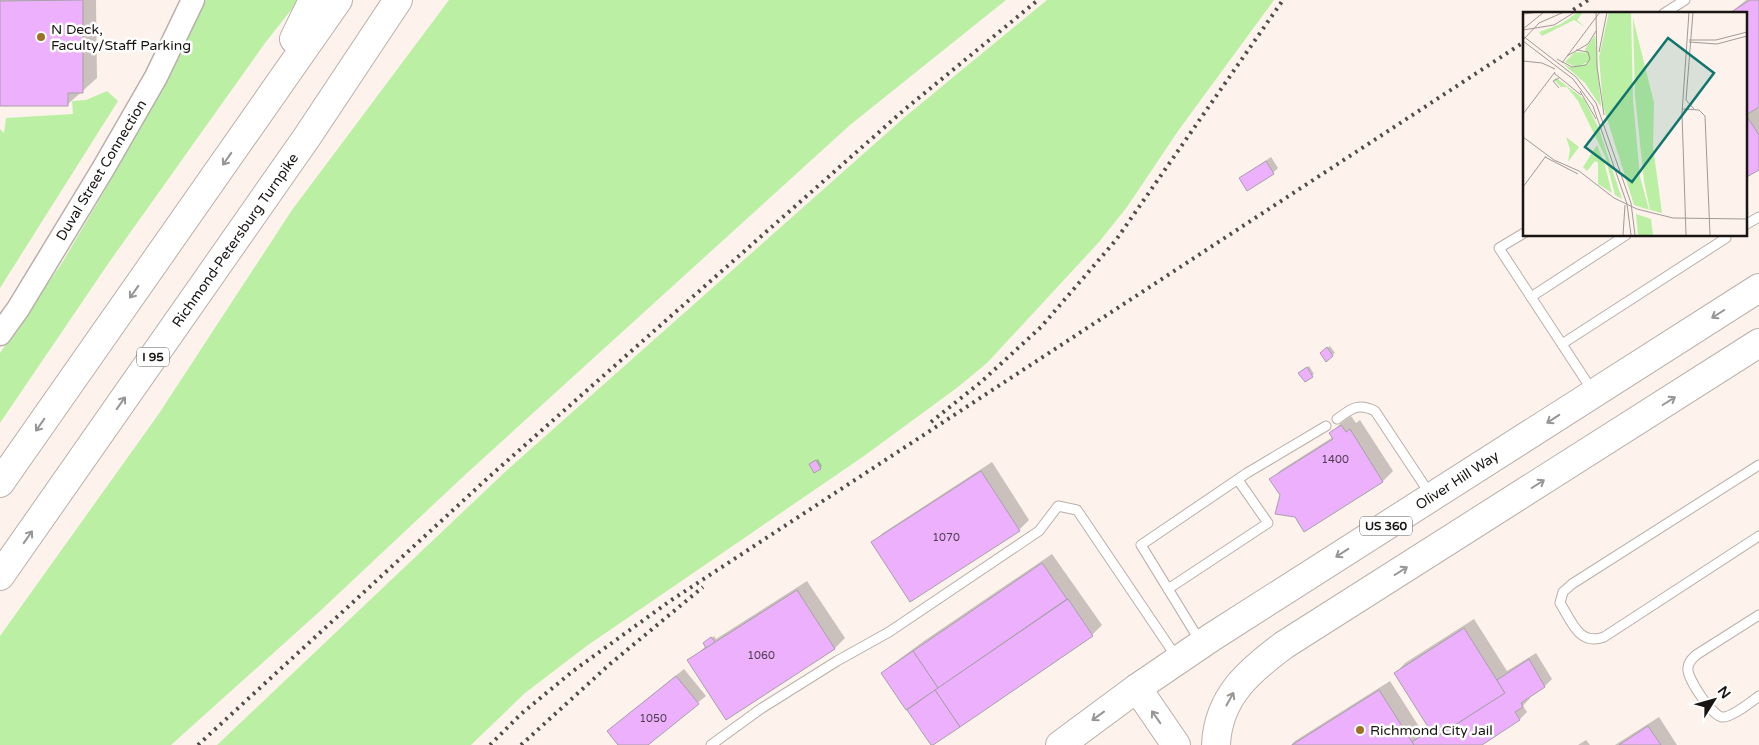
<svg xmlns="http://www.w3.org/2000/svg" width="1759" height="745" font-family="'Varela Round',sans-serif">
	<rect width="100%" height="100%" fill="#fdf2ec"/>
	<g fill="#bbf0a4">
		<polygon points="206,0 299,0 265,43 110,261 0,423 0,353 62,263 105,190 160,91"/>
		<polygon points="449,0 1006,0 850,125 467,473 319,612 171,745 0,745 0,636 158,415 292,210"/>
		<polygon points="1047,0 1274,0 1178,131 1127,207 1099,242 987,363 958,387 864,456 588,645 525,693 471,745 217,745 505,472 906,116"/>
		<polygon points="107,91 118,101 0,288 0,129 4,133 6,118 73,114 72,101 86,100"/>
	</g>
	<g fill="#0003">
		<polygon points="0,0 96,0 97,78 68,104 0,105"/>
		<polygon points="1746,0 1759,0 1759,105 1757,106 1759,109 1759,168 1745,177 1745,14 1729,14"/>
		<polygon points="1271,157 1278,168 1273,173 1241,178"/>
		<polygon points="1330,346 1335,353 1326,360 1324,351"/>
		<polygon points="1309,366 1314,374 1312,376 1302,371"/>
		<polygon points="1351,416 1356,423 1360,420 1393,471 1383,481 1305,531 1271,479 1281,470 1333,437 1331,433 1341,423"/>
		<polygon points="818,459 822,466 820,468 812,462"/>
		<polygon points="992,462 1029,520 1019,530 873,542 883,533"/>
		<polygon points="1052,554 1102,625 1092,635 908,710 914,704 883,673 890,666 924,641"/>
		<polygon points="807,581 845,638 835,648 726,718 689,661 706,646 707,641 714,636 716,639"/>
		<polygon points="1474,619 1507,671 1536,653 1552,679 1545,686 1529,696 1530,698 1523,706 1527,712 1520,719 1480,745 1291,745 1295,741 1390,681 1423,733 1431,728 1396,673 1405,663"/>
		<polygon points="684,669 706,696 646,745 620,745 616,724"/>
		<polygon points="1659,717 1677,745 1615,745"/>
		<polygon points="1586,740 1590,745 1578,745"/>
	</g>
	<g fill="#edb0fc" stroke="#a7a0a9">
		<polygon points="83,0 83,93 68,93 68,106 0,106 0,1"/>
		<polygon points="1750,0 1759,0 1759,107 1746,115 1759,135 1759,170 1745,178 1745,14 1728,14"/>
		<polygon points="1266,161 1274,174 1247,191 1239,178"/>
		<polygon points="1327,347 1333,356 1326,362 1320,353"/>
		<polygon points="1307,367 1313,377 1305,382 1298,373"/>
		<polygon points="1341,425 1346,432 1350,429 1383,482 1304,532 1295,517 1275,514 1280,495 1269,479 1333,439 1329,433"/>
		<polygon points="816,460 821,469 814,473 809,464"/>
		<polygon points="981,471 1020,531 910,602 871,542"/>
		<polygon points="1042,563 1067,599 938,688 913,651"/>
		<polygon points="797,590 835,649 726,720 687,660"/>
		<polygon points="1068,599 1093,636 960,727 935,690"/>
		<polygon points="1464,628 1505,693 1435,738 1394,673"/>
		<polygon points="711,637 715,642 706,648 703,643"/>
		<polygon points="913,651 938,688 906,710 881,673"/>
		<polygon points="1529,659 1545,687 1521,703 1523,707 1515,712 1520,720 1482,745 1414,745 1412,742 1430,730 1435,738 1505,693 1497,680"/>
		<polygon points="676,676 699,704 648,745 618,745 607,731"/>
		<polygon points="935,690 960,727 933,745 931,745 907,710"/>
		<polygon points="1379,690 1414,745 1292,745"/>
		<polygon points="1648,726 1661,745 1619,745"/>
	</g>
	<g fill="none" stroke-linecap="round" stroke-linejoin="round">
		<defs>
			<g id="service">
				<polyline points="1663,14 1685,0"/>
				<polyline points="1745,225 1759,217"/>
				<polyline points="1524,233 1499,248 1592,390"/>
				<polyline points="1531,297 1626,235"/>
				<polyline points="1562,344 1726,238"/>
				<path d="M1337 419C1351 409 1358 402 1375 411L1430 494"/>
				<path d="M1759 465 1572 584 1563 592 1560 603C1572 622 1579 646 1604 637L1759 536"/>
				<polyline points="1168,589 1268,523 1238,480"/>
				<path d="M1759 615 1696 655C1692 659 1688 662 1688 668 1686 677 1712 716 1722 717 1731 718 1751 702 1759 696"/>
				<polyline points="1200,641 1141,545 1247,473 1326,426"/>
				<polyline points="711,745 762,708 837,661 889,632 1039,531 1058,506 1077,510 1177,658"/>
			</g>
			<polyline id="tertiary" points="0,334 18,309 103,169 156,77 193,0"/>
			<g id="primary">
				<polyline points="1137,688 1176,745"/>
				<polyline points="1060,745 1137,688 1212,637 1759,288"/>
				<path d="M1216 745C1218 697 1249 671 1284 645L1759 343"/>
			</g>
			<g id="motorway">
				<polyline points="294,39 313,0"/>
				<polyline points="0,483 338,0"/>
				<polyline points="0,576 307,137 398,0"/>
			</g>
		</defs>
		<use href="#service" stroke="#baafaa" stroke-width="11"/>
		<use href="#tertiary" stroke="#baafaa" stroke-width="25"/>
		<use href="#primary" stroke="#baafaa" stroke-width="30"/>
		<use href="#motorway" stroke="#baafaa" stroke-width="30"/>
		<use href="#service" stroke="#fff" stroke-width="9"/>
		<use href="#tertiary" stroke="#fff" stroke-width="22"/>
		<use href="#primary" stroke="#fff" stroke-width="28"/>
		<use href="#motorway" stroke="#fff" stroke-width="28"/>
		<g stroke="#514c49" stroke-width="4" stroke-dasharray="2.5 5" stroke-linecap="butt">
			<polyline points="1567,14 1588,0"/>
			<polyline points="931,422 981,382 1041,327 1116,240 1283,0"/>
			<polyline points="198,745 490,476 904,110 1038,0"/>
			<polyline points="490,745 521,714 573,671 670,601 1524,42"/>
			<polyline points="521,745 610,664 703,587"/>
		</g>
	</g>
	<defs><path id="oneway-shaft" d="M-6 0H5M1.5-3L5.5 0L1.5 3" fill="none" stroke-width="1.6" stroke-linecap="round" stroke-linejoin="round" transform="scale(1.25)"/></defs>
	<g stroke="#979695">
		<use href="#oneway-shaft" transform="translate(227 159) rotate(125)"/>
		<use href="#oneway-shaft" transform="translate(134 292) rotate(125)"/>
		<use href="#oneway-shaft" transform="translate(1718 314) rotate(148)"/>
		<use href="#oneway-shaft" transform="translate(1669 401) rotate(-32)"/>
		<use href="#oneway-shaft" transform="translate(121 403) rotate(-55)"/>
		<use href="#oneway-shaft" transform="translate(1553 419) rotate(147)"/>
		<use href="#oneway-shaft" transform="translate(40 425) rotate(125)"/>
		<use href="#oneway-shaft" transform="translate(1538 484) rotate(-32)"/>
		<use href="#oneway-shaft" transform="translate(28 537) rotate(-55)"/>
		<use href="#oneway-shaft" transform="translate(1342 553) rotate(147)"/>
		<use href="#oneway-shaft" transform="translate(1401 571) rotate(-32)"/>
		<use href="#oneway-shaft" transform="translate(1230 699) rotate(-61)"/>
		<use href="#oneway-shaft" transform="translate(1098 716) rotate(144)"/>
		<use href="#oneway-shaft" transform="translate(1156 717) rotate(-125)"/>
	</g>
	<g fill="#9f6f23" stroke="#fff" stroke-width="2">
		<circle cx="41" cy="37" r="5"/>
		<circle cx="1360" cy="730" r="5"/>
	</g>
	<g text-anchor="middle" stroke-width="5" stroke-linejoin="round" paint-order="stroke">
		<g font-size="11" fill="#4d3c4d">
			<text x="1335" y="463">1400</text>
			<text x="946" y="541">1070</text>
			<text x="761" y="659">1060</text>
			<text x="653" y="722">1050</text>
		</g>
		<g fill="#fff" stroke="#5d5b5a" stroke-width="1">
			<rect x="137" y="347.5" width="32" height="19" rx="4"/>
			<rect x="1360" y="516.5" width="52" height="19" rx="4"/>
		</g>
		<g font-size="12" font-weight="bold" fill="#181513">
			<text x="153" y="361">I 95</text>
			<text x="1386" y="530">US 360</text>
		</g>
		<g font-size="14" fill="#181513" stroke="#fff" text-anchor="start">
			<text x="51" y="34">N Deck,<tspan x="51" dy="16">Faculty/Staff Parking</tspan></text>
			<text x="1370" y="735">Richmond City Jail</text>
		</g>
		<g font-size="14" fill="#181513" stroke="#fff">
			<text transform="translate(101 170) rotate(-59)" y="5">Duval Street Connection</text>
			<text transform="translate(235 240) rotate(-55)" y="5">Richmond-Petersburg Turnpike</text>
			<text transform="translate(1457 480) rotate(-33)" y="5">Oliver Hill Way</text>
		</g>
	</g>
	<g transform="translate(1523 12)">
		<rect width="224" height="224" fill="#fdf2ec"/>
		<path d="M55 0H60L54 8 62 15 51 8 19 24 16 20 38 12ZM86 0H108L110 88 117 165 126 198 111 193 80 94 76 45ZM110 6 131 91 130 135 139 201 127 198 121 169 112 84ZM72 23 78 95 62 71 40 52 47 55 65 52 62 37ZM52 40 65 41V50L53 55 42 50ZM33 66 61 87 76 117 99 187 92 183 82 144 55 89 44 75H38L31 68ZM43 125 56 135 45 150 47 137ZM74 133 81 150 89 181 75 172V151L72 149 64 159 60 155ZM113 202 128 207 130 223H115Z" fill="#bbf0a4"/>
		<path fill="none" stroke="#a19a95" stroke-width="1" d="M73 0 74 55 81 103M170 0 163 88 171 97M0 2 17 0M0 17 21 0M0 18 31 13 52 0M0 24 53 65 73 91 108 191 112 223M0 28 16 11 41 0M166 28H193L224 20M0 29 50 67 70 94 104 192 108 223M166 30 194 32 224 24M76 40 84 0M44 44 65 32 73 19M34 47 49 55 63 53 67 47 65 40 53 38M0 49 19 51 32 57M39 51 77 0M31 61 58 83M36 66 30 69 36 76M57 79 73 107M159 97 176 98 182 104 187 223M0 102 32 60M0 125 31 148 56 159 91 186 114 197 150 206 224 207M22 145 55 162M0 175 23 144M100 223 102 193M163 223 159 101 166 0"/>
		<path fill="#0f766e" fill-opacity="0.15" stroke="#0f766e" stroke-width="2.5" d="M145 26 191 61 109 170 62 135Z"/>
		<rect width="224" height="224" fill="none" stroke="#181513" stroke-width="2.5"/>
	</g>
	<g transform="translate(1714 700) rotate(53)" stroke="#ffffff" stroke-width="4" paint-order="stroke">
	<path d="M0-4L9 19L0 12L-9 19Z" fill="#181513"/>
	<text y="-8" font-size="14" font-weight="bold" text-anchor="middle" fill="#181513">N</text>
	</g>
</svg>
